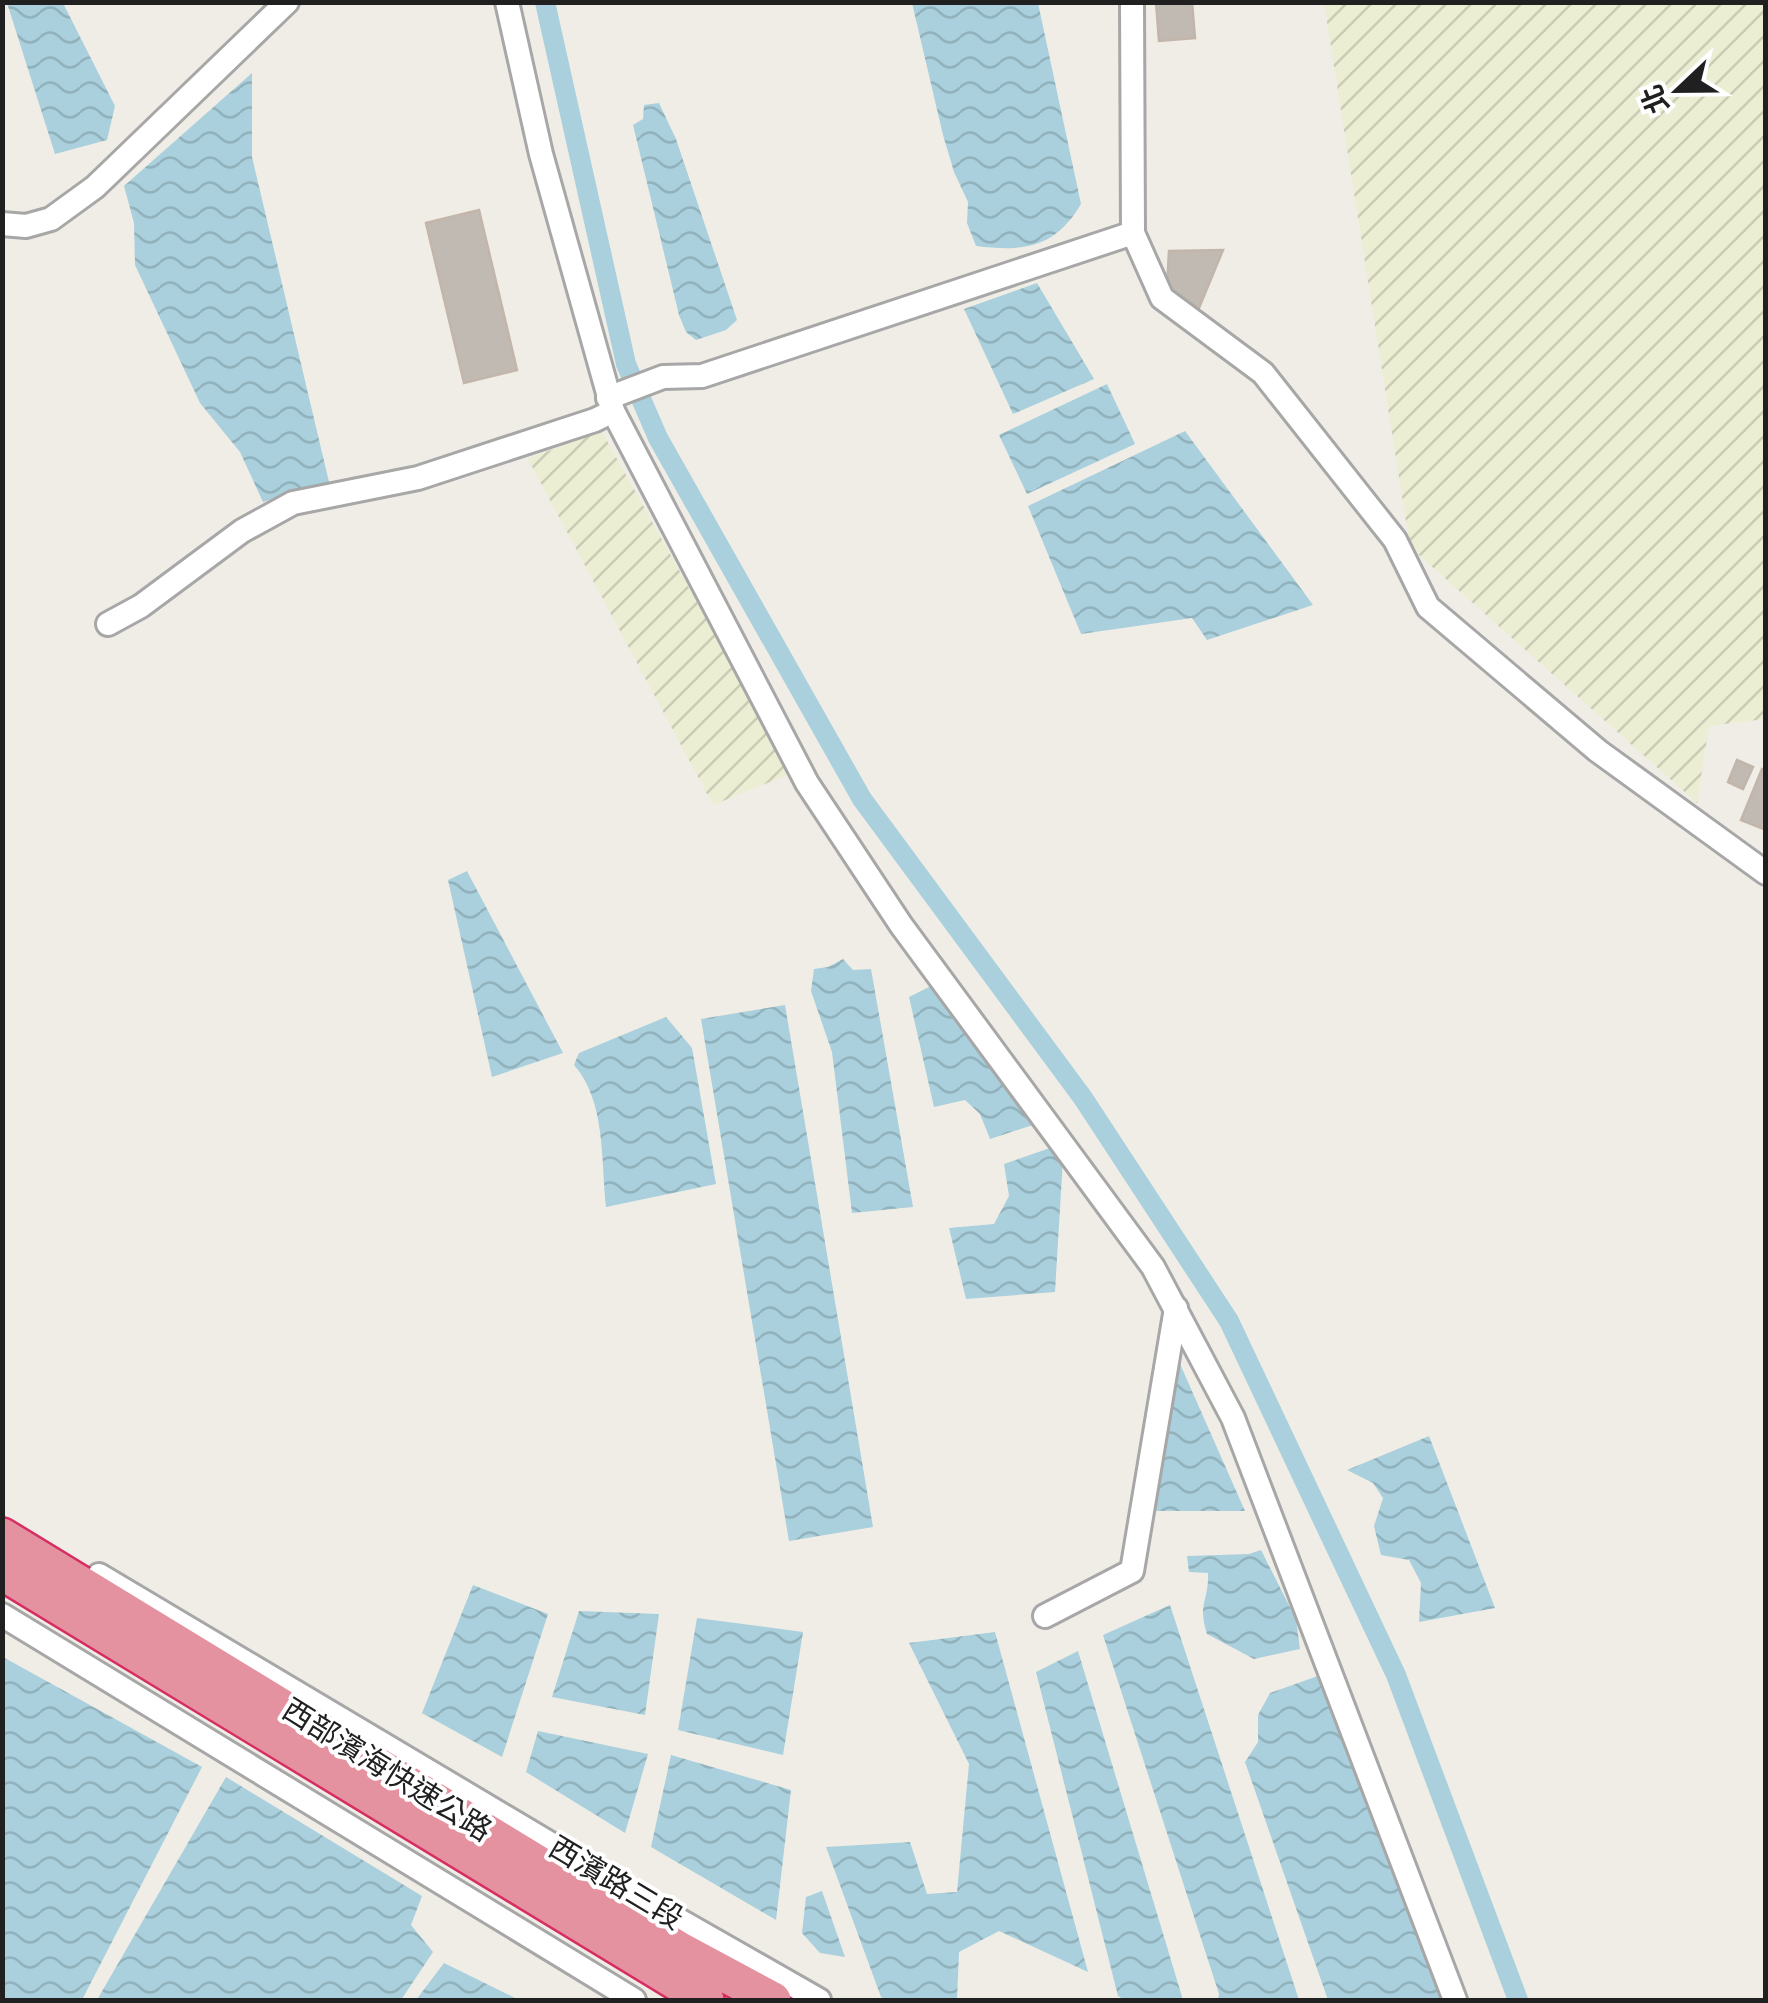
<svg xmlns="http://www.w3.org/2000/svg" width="1768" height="2003" font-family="'Open Sans','Noto Sans TC',sans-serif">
	<defs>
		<pattern id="farmland-furrows" width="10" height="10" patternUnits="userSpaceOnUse" patternTransform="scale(2.5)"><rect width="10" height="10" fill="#eceed3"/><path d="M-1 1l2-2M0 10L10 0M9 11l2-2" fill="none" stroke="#caccb5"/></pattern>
		<pattern id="water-waves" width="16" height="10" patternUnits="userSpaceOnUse" patternTransform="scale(2.5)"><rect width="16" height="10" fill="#a9d0dc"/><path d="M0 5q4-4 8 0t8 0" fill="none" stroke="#91b2bc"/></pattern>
	</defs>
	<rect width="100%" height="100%" fill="#f0ede7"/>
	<g fill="url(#farmland-furrows)">
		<polygon points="1324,3 1765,3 1765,719 1709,726 1697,803 1410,547"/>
		<polygon points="601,430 792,773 713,805 528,459"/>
	</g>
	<g fill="url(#water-waves)">
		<polygon points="7,3 63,3 115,106 107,140 55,154"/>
		<path d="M912 3H1038L1081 204C1055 248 1024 252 976 246L967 223 968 202 954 172 943 135Z"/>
		<polygon points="252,73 252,157 329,482 263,502 240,452 200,403 135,265 134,223 124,186"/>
		<polygon points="659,103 676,139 737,320 726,330 696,340 686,332 679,315 633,125 643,119 644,105"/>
		<polygon points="1037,283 1094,379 1013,414 964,309"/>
		<polygon points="1107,384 1135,444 1027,494 999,435"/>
		<polygon points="1185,431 1313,605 1207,640 1192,618 1081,634 1028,506"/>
		<polygon points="467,871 563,1053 492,1077 448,880"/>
		<polygon points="843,959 853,970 871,969 913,1207 852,1213 832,1052 811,991 814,969 828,967"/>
		<polygon points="935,984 1036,1124 990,1139 980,1114 965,1100 934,1107 909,997"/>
		<polygon points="785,1005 873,1527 789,1541 701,1019"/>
		<path d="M666 1017 692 1048 716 1184 606 1207C601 1161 606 1101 574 1065L579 1053Z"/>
		<polygon points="1050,1148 1063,1158 1055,1292 966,1299 949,1228 994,1224 1009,1196 1004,1164"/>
		<polygon points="1161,1321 1245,1511 1136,1511"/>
		<polygon points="1429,1436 1495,1608 1419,1622 1421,1583 1409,1560 1381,1555 1374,1526 1383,1498 1373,1483 1347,1470"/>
		<path d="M1261 1550 1296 1619 1300 1649 1254 1659 1207 1634C1197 1602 1209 1602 1208 1573L1189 1572 1187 1556 1249 1554Z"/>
		<polygon points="473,1585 548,1614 502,1757 422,1713"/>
		<polygon points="1170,1605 1299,2000 1218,2000 1219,1994 1103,1635"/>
		<polygon points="579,1611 659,1614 645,1715 552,1697"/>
		<polygon points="697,1618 803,1632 783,1755 678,1730"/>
		<polygon points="995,1632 1088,1972 999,1931 959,1952 957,2000 887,2000 881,1997 826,1847 910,1842 927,1894 957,1892 969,1764 909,1643"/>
		<polygon points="1078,1651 1183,2000 1125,2000 1118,1996 1036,1672"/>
		<polygon points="3,1657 202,1767 82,2000 3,2000"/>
		<polygon points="1329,1672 1453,2000 1328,2000 1245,1762 1258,1742 1258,1715 1270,1693"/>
		<polygon points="538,1731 648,1754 625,1833 526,1772"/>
		<polygon points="671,1755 791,1790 776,1920 651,1847"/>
		<polygon points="226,1777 422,1896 411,1925 433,1952 401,2000 97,2000"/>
		<polygon points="822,1891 845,1957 820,1953 802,1933 806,1897"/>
		<polygon points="444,1963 519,2000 416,2000"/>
	</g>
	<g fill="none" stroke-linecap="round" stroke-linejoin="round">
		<polyline stroke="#a9d0dc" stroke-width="20" points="545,2 626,364 658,438 862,799 1083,1098 1229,1321 1396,1675 1518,2000"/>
	</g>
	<g fill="#c1bab3" stroke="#c2b5aa" stroke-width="2.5">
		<polygon points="1156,2 1192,2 1195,38 1159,41"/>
		<polygon points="479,210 517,370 464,383 426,223"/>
		<polygon points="1223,250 1196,315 1167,287 1169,251"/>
		<polygon points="1737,760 1753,767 1743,789 1728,782"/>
		<polygon points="1762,769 1766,771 1766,830 1741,820"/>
	</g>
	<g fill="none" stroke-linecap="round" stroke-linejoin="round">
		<defs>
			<g id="minor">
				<polyline points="507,2 541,154 613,411 807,783 901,925 1153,1267 1233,1418 1455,2000"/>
				<polyline points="1132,2 1133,233 1162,298 1263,373 1395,540 1428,607 1598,751 1766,873"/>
				<polyline points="2,224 26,226 51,219 95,187 287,2"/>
				<polyline points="608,398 663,377 702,376 1133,233"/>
				<polyline points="108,624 141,606 242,531 293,503 418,478 595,420 613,411"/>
				<polyline points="99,1575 670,1915 819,2000"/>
				<polyline points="2,1615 634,2000"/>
				<polyline points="1045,1616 1132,1571 1176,1308"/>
			</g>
			<g id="highway">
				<polyline points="2,1536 680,1950 773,2000"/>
				<polyline points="2,1572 706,2000"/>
			</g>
		</defs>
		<use href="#minor" stroke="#a7a7a7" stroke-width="28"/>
		<use href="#highway" stroke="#d62d63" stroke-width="40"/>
		<use href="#minor" stroke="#fff" stroke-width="22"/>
		<use href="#highway" stroke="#e592a0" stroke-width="35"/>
	</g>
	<g text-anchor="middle" stroke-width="8" stroke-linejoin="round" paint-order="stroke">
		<g font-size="30" fill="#202020" stroke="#fff">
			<text transform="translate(387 1770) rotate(32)" y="10">西部濱海快速公路</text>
			<text transform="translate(616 1883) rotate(31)" y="10">西濱路三段</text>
		</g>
	</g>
	<rect width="1768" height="2003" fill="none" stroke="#202020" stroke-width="10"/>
	<g transform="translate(1678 90) rotate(248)" stroke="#ffffff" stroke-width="8" paint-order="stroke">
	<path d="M0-8L18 38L0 25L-18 38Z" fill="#202020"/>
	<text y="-15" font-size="28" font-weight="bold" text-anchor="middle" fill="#202020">北</text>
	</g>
</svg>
